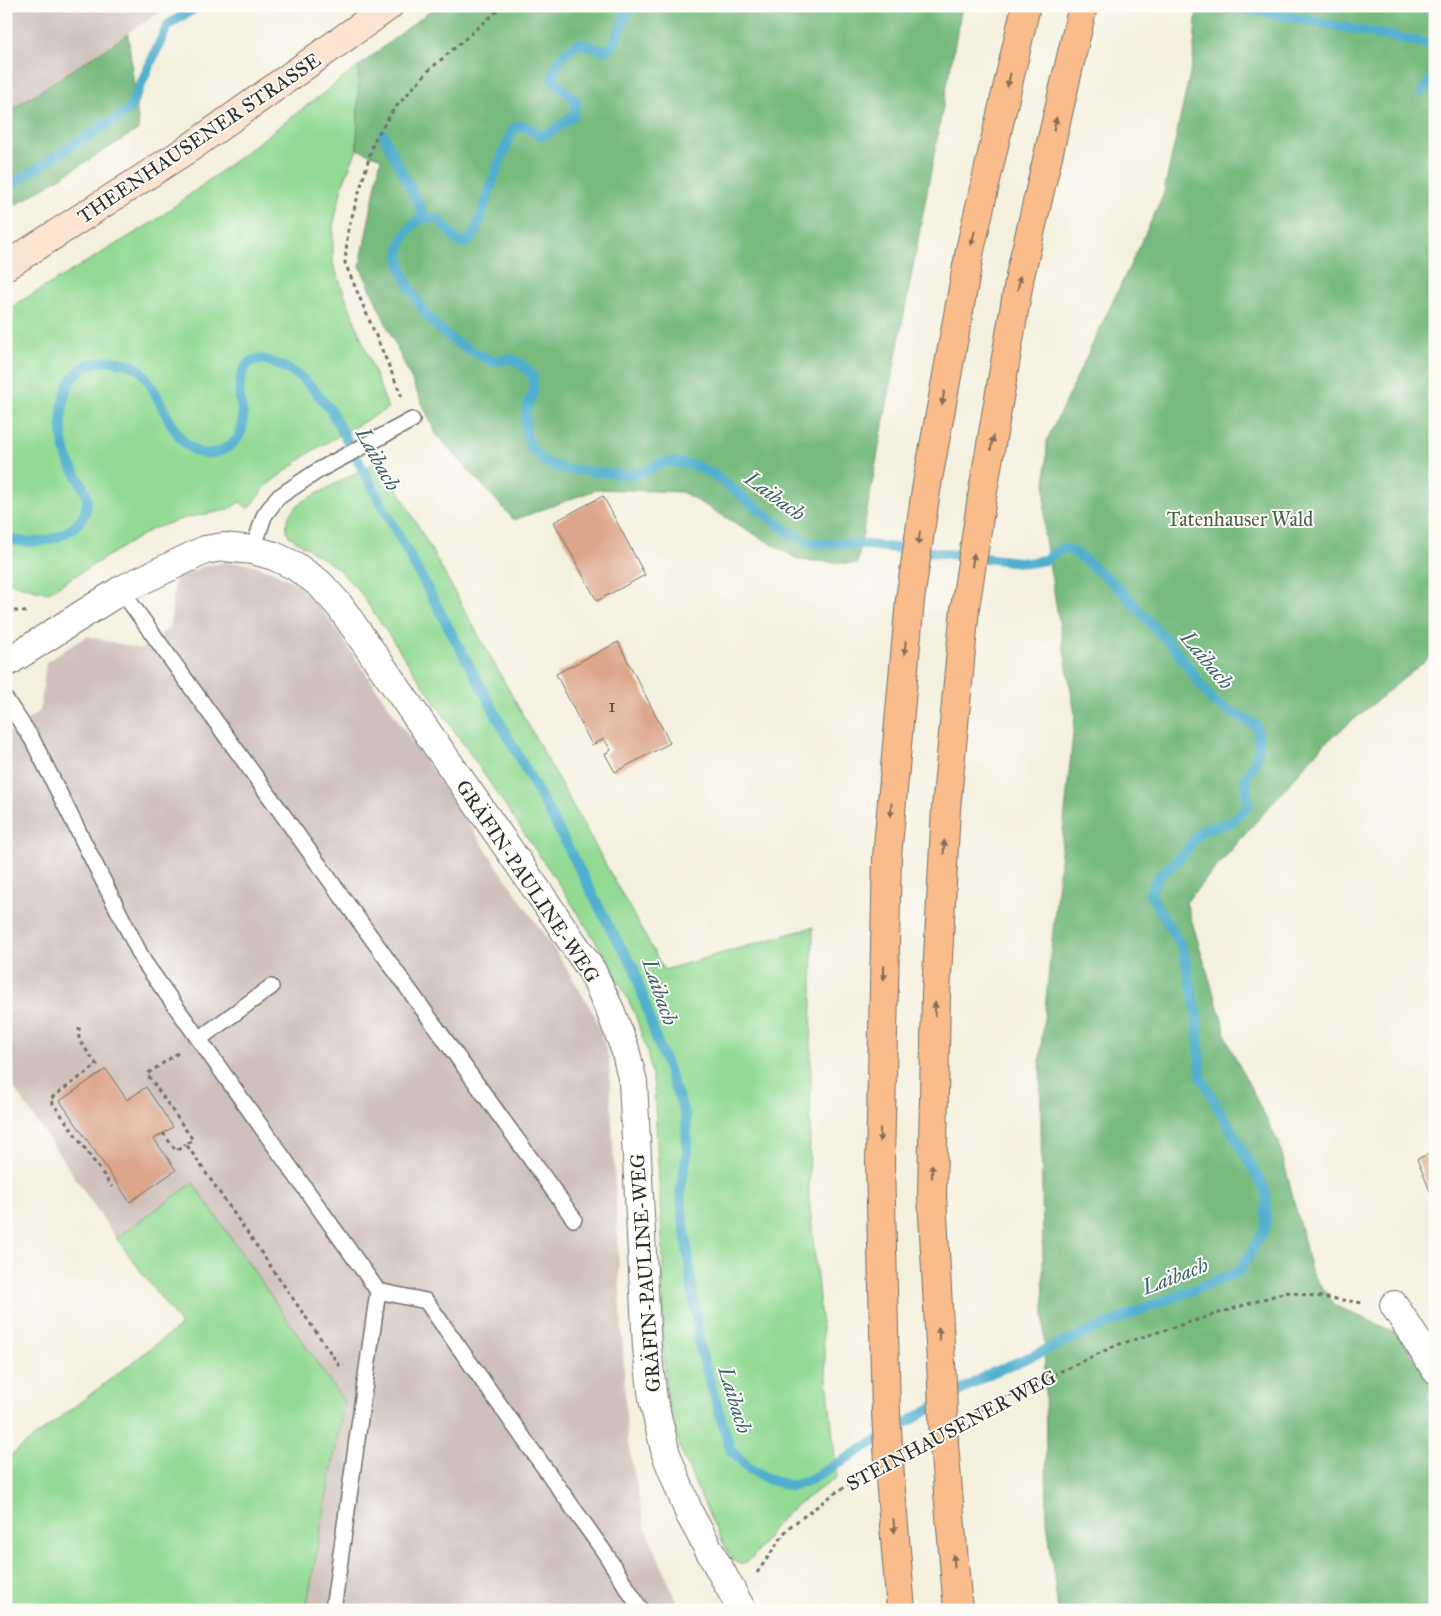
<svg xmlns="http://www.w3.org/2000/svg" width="1441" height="1616" font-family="'IM FELL Great Primer',serif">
	<rect width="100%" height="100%" fill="#fdfcf7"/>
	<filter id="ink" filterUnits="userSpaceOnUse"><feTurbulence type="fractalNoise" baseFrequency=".02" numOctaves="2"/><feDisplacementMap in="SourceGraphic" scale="10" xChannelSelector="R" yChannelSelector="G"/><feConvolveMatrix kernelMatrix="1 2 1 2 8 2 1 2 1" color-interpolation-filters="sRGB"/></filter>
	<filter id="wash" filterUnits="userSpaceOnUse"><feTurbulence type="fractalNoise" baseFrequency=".0096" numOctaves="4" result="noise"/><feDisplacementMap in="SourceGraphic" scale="20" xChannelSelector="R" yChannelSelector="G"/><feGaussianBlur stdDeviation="1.12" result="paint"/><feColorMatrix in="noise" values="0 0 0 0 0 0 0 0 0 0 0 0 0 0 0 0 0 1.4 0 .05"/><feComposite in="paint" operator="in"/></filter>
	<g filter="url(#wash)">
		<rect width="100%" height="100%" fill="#f4f0de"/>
		<g fill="#cfc0bb">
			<polygon points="6,6 169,6 6,113"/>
			<polygon points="225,562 251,564 276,573 298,585 318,603 562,961 595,1016 609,1059 627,1437 644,1523 680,1610 306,1610 344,1402 193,1184 116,1238 6,1076 6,735 40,711 46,662 87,636 140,649 170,627 175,580 202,567"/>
		</g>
		<g fill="#93da94" stroke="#5f8260">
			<polygon points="359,66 357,149 343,183 333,227 333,264 388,408 312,451 267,485 249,509 240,502 228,510 185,518 152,529 47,593 11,583 6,586 6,310 155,221"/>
			<path d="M381 459 664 970 813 927 809 1197 837 1478C815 1492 792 1506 775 1526 766 1536 760 1552 749 1560 742 1565 738 1564 732 1560L709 1515 682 1454 667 1399 663 1347V1259L654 1086 647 1051 635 1014 613 969 565 893 359 591 337 568 289 536C282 522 290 513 300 503Z"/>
			<polygon points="193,1183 344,1402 306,1610 6,1610 6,1459 181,1325 116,1238"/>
		</g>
		<g fill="#76ba7e" stroke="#507254">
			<polygon points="436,6 962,6 857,564 799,560 682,492 598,489 514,520 436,434 360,266 381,158 357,149 359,66"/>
			<polygon points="1197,6 1435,6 1435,653 1324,744 1186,902 1230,1047 1280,1146 1312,1274 1336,1306 1397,1333 1435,1386 1435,1610 1058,1610 1047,1520 1040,1058 1075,714 1044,534 1047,440 1163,196 1193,60"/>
			<polygon points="128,34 139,129 6,211 6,113"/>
		</g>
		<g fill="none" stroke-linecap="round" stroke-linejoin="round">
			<g stroke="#50afce" stroke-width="10">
				<polyline points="1212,6 1243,8 1435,45"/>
				<polyline points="1422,92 1435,75"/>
				<polyline points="383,134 425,217"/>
				<polyline points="6,188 129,110 168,25 198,6"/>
				<path d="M6 537C34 551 90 535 87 498 85 485 71 470 67 457 59 432 58 390 79 371 87 364 100 361 110 361 120 362 131 363 139 369 164 392 178 480 229 446 235 442 241 435 242 428 245 417 241 409 240 399 238 379 243 352 269 361 278 365 288 368 296 374 310 382 320 398 330 409L569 849 611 930 634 968 656 1038 686 1117 687 1154 680 1193 700 1349 731 1451 750 1469 770 1480 791 1486 810 1480 987 1375 1143 1309 1239 1272 1266 1227V1192L1201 1077 1197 1014 1183 949 1150 894 1158 877 1182 856 1203 829 1230 823 1248 805 1246 778 1257 758 1259 741 1256 725 1213 702 1178 653 1117 586 1075 552 1062 548 1045 560 1028 563 860 544 810 543 788 532 717 477 697 466 675 462 660 463 649 470 629 475 564 469 545 462 531 448 525 431 526 410 533 392V376C527 369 519 360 509 359 504 359 498 362 494 361 488 360 481 355 476 353 441 337 425 317 408 284 399 267 395 251 406 234 415 220 421 217 437 218L458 241 467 243 475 233 498 166 513 129 522 125 541 136 551 132 574 115 576 101 553 80C555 63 563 51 579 43L605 51 614 44 630 6"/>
			</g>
		</g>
		<g id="blocks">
			<g fill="#dda68a">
				<polygon points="603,496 645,575 597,601 554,522"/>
				<polygon points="618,642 670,743 615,772 605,754 611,750 604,739 592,745 556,674"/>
				<polygon points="106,1069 127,1100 146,1087 173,1127 154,1139 176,1170 130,1202 60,1101"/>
				<polygon points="1435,1151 1435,1203 1417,1159"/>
			</g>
		</g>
	</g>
	<g filter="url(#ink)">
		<use href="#blocks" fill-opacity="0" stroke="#71706a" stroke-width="1"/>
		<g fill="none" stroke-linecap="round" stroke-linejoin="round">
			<defs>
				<g id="service">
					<polyline points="253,550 264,516 277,498 319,470 412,420"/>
					<polyline points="121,590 574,1219"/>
					<polyline points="6,700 32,739 144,962 378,1291 426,1301 605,1553 641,1610"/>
					<polyline points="199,1039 271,987"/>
					<polyline points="333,1610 378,1291"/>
				</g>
				<g id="minor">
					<polyline points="6,663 121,590 205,550 223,547 253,550 274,556 295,566 319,583 339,605 546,903 592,971 610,1010 625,1049 633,1082 647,1348 653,1399 666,1454 690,1515 742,1610"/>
					<polyline points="1394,1305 1435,1369"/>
				</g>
				<polyline id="secondary" points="6,266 191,147 389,6"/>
				<g id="motorway">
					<polyline points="942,1382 932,1196 936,994 946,809 965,608 983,491 1020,276 1083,6"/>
					<polyline points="886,1413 880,1162 887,857 910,600 926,490 970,250 1026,6"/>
					<polyline points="944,1444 958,1610"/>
					<polyline points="890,1478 901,1610"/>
				</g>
			</defs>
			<use href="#service" stroke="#71706a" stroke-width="18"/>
			<use href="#minor" stroke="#71706a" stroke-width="30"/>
			<use href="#secondary" stroke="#71706a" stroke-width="30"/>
			<use href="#motorway" stroke="#71706a" stroke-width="30"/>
			<g stroke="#71706a" stroke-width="3" stroke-dasharray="4 4" stroke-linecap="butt">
				<polyline points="402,397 345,263 348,230 374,141 394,109 428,71 503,6"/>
				<polyline points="6,610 26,612"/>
				<polyline points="79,1027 79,1040 97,1065 50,1099 112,1187"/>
				<polyline points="178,1053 147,1074 193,1140 186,1144 341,1368"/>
				<polyline points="163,1133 176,1151 186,1144"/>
				<polyline points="974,1414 993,1403 1117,1345 1286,1292 1363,1303"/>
				<polyline points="757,1573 788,1528 838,1491 860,1479"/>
			</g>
			<use href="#service" stroke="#fff" stroke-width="15"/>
			<use href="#minor" stroke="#fff" stroke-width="28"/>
			<use href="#secondary" stroke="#fde4d0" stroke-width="28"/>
			<use href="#motorway" stroke="#f9bc8a" stroke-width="28"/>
			<defs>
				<g id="motorway-bridge">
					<polyline points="942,1382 944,1444"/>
					<polyline points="886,1413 890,1478"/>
				</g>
			</defs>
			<use href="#motorway-bridge" stroke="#71706a" stroke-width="30" stroke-linecap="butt"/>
			<use href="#motorway-bridge" stroke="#f9bc8a" stroke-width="28"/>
		</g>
		<defs><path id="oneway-solid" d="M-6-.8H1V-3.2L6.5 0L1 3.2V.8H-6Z" transform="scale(1.25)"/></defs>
		<g fill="#886c56">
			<use href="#oneway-solid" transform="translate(1009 80) rotate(103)"/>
			<use href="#oneway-solid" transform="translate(1055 124) rotate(-77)"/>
			<use href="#oneway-solid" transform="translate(973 238) rotate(103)"/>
			<use href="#oneway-solid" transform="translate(1019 283) rotate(-80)"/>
			<use href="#oneway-solid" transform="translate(943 398) rotate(100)"/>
			<use href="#oneway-solid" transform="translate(992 443) rotate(-80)"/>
			<use href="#oneway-solid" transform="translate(919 538) rotate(99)"/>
			<use href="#oneway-solid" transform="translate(973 560) rotate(-81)"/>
			<use href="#oneway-solid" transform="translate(905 648) rotate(95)"/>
			<use href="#oneway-solid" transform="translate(891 810) rotate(95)"/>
			<use href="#oneway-solid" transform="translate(944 847) rotate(-87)"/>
			<use href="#oneway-solid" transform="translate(884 973) rotate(91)"/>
			<use href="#oneway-solid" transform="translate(935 1009) rotate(-89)"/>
			<use href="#oneway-solid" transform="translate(880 1135) rotate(91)"/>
			<use href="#oneway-solid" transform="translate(932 1171) rotate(-89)"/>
			<use href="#oneway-solid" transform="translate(939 1334) rotate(-93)"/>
			<use href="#oneway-solid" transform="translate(894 1526) rotate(85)"/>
			<use href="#oneway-solid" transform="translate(954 1561) rotate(-95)"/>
		</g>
	</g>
	<g text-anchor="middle" stroke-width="4" stroke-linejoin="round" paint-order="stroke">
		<g font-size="18" fill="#584a43">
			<text x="612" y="712">1</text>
		</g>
		<g font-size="20" fill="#2b2b2b" stroke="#fdfcf7">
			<text transform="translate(199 138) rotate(-34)" y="7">THEENHAUSENER STRASSE</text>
			<text transform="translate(528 881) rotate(56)" y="7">GRÄFIN-PAULINE-WEG</text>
			<text transform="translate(645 1273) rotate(-94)" y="7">GRÄFIN-PAULINE-WEG</text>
			<text transform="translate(951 1430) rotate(-28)" y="7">STEINHAUSENER WEG</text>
		</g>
		<g font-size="20" fill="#4a604a" stroke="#fdfcf7">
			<text x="1240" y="526">Tatenhauser Wald</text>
		</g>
		<g font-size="21" font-style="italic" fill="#3a606c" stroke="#fdfcf7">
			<text transform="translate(378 459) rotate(61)" y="7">Laibach</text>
			<text transform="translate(775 496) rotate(36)" y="7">Laibach</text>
			<text transform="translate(1207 660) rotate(50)" y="7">Laibach</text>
			<text transform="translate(660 992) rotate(71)" y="7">Laibach</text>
			<text transform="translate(1175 1276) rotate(-21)" y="7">Laibach</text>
			<text transform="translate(735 1400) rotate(73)" y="7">Laibach</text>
		</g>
	</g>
	<rect width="1441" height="1616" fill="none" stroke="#fdfcf7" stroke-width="25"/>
</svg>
